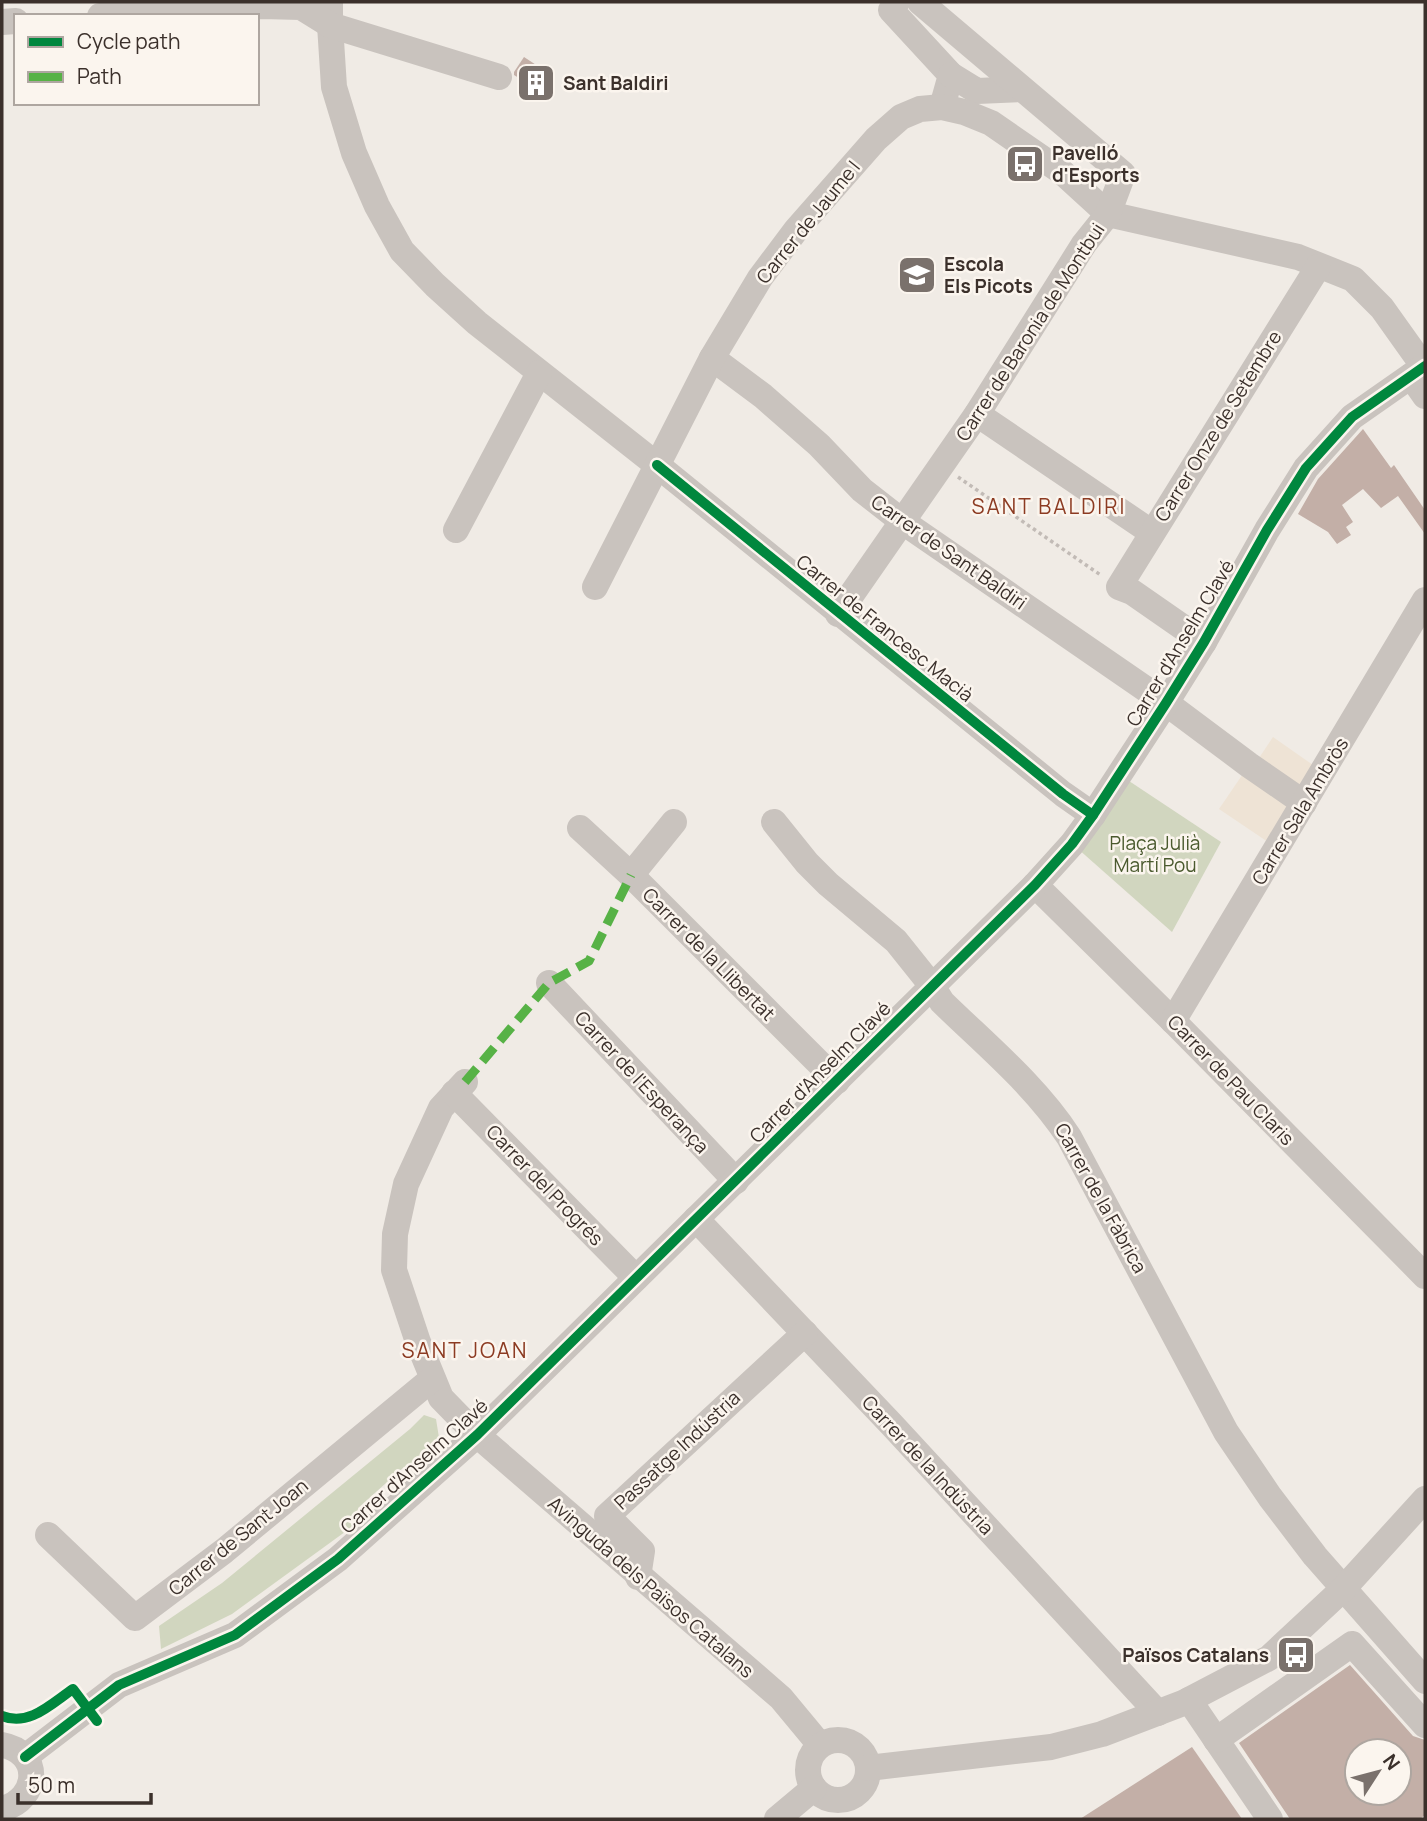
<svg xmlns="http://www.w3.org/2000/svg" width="1427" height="1821" font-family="Manrope,sans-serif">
	<rect width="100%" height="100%" fill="#f0ebe5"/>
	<g fill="#d1d6bf">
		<polygon points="1126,779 1221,842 1172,932 1077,848"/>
		<polygon points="424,1415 436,1419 440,1444 415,1471 404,1467 358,1508 360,1521 232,1614 161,1649 159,1626 222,1583 410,1429"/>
	</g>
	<polygon fill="#eee3d5" points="1273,737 1323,772 1277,848 1219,809 1249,765 1257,761"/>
	<g fill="#c3afa7" fill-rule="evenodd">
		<polygon points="524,57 550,74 540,91 514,75 514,72"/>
		<polygon points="1363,429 1391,468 1394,465 1425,510 1425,534 1398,496 1381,508 1363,489 1342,505 1353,522 1346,527 1351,535 1337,544 1328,532 1298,514 1318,479"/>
		<path d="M1350 1665 1413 1736 1425 1740V1815L1420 1819H1290L1239 1743ZM1357 1751H1399V1793H1357Z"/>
		<polygon points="1192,1747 1242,1819 1080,1819"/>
	</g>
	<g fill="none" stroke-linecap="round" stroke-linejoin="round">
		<polyline stroke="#c2bbb6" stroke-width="3.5" stroke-dasharray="3.5 3.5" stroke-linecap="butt" points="958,477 1102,576"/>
		<g stroke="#c9c3be" stroke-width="26">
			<polyline points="330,2 330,25 334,87 354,153 377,206 402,251 435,285 477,323 657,465 1063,794 1093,815"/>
			<polyline points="897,2 891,10 951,75 942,107"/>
			<polyline points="100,16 262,6 301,7 330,25 499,77"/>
			<polyline points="2,22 16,21"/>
			<polyline points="951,75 977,91 1022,89"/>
			<polyline points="712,358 763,396 819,445 862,490 903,522 1166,703 1249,765 1304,803"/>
			<polyline points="1411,376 1425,396"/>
			<polyline points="977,414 1151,532"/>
			<polyline points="456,530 539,373"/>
			<polyline points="595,587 712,358 760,278 796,230 876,139 901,117 920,109 942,107 964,112 991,123 1062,172 1108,214 1298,257 1353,279 1382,308 1424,367"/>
			<polyline points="838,614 977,414 1084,244 1108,214 1123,174 920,2"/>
			<polyline points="1204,642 1132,592 1119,587 1318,267"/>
			<path d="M774 822 807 863 828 884 896 941 932 986 942 1002C986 1045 1035 1085 1069 1137L1226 1432 1270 1497 1315 1556 1425 1681"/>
			<polyline points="580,828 631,875 837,1081"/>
			<polyline points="631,875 674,822"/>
			<polyline points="1035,885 1173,1021 1425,1276"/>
			<polyline points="549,983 736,1181"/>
			<polyline points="1173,1021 1425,600"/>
			<polyline points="465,1082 441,1108 406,1184 395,1234 394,1270 418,1342 441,1398 477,1435 781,1698 820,1745"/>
			<polyline points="454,1093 636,1278"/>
			<polyline points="696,1219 892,1425 1158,1713"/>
			<polyline points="48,1535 135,1618 224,1551 432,1379"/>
			<polyline points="638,1577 642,1551 607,1516 805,1333"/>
			<polyline points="1189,1700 1270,1819"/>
			<polyline points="1216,1740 1352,1644 1425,1725"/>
			<circle cx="838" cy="1770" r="30"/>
			<path d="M2 1745C42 1752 40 1799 2 1809"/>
			<polyline points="25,1757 119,1685 235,1635 338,1559 477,1435 1035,885 1072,844 1093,815 1166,703 1204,642 1267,530 1306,468 1352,417 1425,366"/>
			<polyline points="868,1768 1051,1747 1102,1734 1183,1703 1269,1658 1343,1589 1425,1499"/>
			<polyline points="777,1819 814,1788"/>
		</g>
		<polyline stroke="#57b246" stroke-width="9" stroke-dasharray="18 9" stroke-linecap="butt" points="465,1082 549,983 589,961 631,875"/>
		<defs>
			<g id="cycleway">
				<polyline points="657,465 1063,794 1093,815"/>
				<path d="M2 1716C29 1727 51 1704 73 1689L97 1721"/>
				<polyline points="25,1757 119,1685 235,1635 338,1559 477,1435 1035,885 1072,844 1093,815 1166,703 1204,642 1267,530 1306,468 1352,417 1425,366"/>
			</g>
		</defs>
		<use href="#cycleway" stroke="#fbf5ee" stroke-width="15"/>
		<use href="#cycleway" stroke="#00873e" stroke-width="10"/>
	</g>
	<defs>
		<symbol id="building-square" viewBox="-11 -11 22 22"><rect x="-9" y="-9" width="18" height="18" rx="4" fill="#7a716c" stroke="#fbf5ee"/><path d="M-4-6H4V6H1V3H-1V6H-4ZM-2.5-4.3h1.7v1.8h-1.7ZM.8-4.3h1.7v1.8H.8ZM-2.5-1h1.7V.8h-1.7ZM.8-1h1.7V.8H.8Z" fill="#fff"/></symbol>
		<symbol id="bus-square" viewBox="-11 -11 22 22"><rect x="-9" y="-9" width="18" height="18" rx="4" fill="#7a716c" stroke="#fbf5ee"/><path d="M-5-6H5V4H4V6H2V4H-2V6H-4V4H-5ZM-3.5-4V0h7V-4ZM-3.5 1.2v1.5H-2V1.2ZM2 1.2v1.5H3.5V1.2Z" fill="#fff"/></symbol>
		<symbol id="school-square" viewBox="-11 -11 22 22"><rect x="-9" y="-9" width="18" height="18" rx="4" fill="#7a716c" stroke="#fbf5ee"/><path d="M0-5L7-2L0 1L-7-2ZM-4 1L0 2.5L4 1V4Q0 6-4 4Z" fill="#fff"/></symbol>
	</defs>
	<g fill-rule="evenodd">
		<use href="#building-square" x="514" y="61" width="44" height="44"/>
		<use href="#bus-square" x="1003" y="142" width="44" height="44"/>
		<use href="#school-square" x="895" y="253" width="44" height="44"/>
		<use href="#bus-square" x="1274" y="1633" width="44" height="44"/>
	</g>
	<g text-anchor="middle" stroke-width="5" stroke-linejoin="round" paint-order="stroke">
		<g font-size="19" font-weight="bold" fill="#3b302b" stroke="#fbf5ee" text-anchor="start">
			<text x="563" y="90">Sant Baldiri</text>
			<text x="1052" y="160">Pavelló<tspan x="1052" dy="22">d'Esports</tspan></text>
			<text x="944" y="271">Escola<tspan x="944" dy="22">Els Picots</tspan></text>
			<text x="1269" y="1662" text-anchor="end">Països Catalans</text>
		</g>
		<g font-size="19" fill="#3b302b" stroke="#fbf5ee">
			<text transform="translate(808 222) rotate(-51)" y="7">Carrer de Jaume I</text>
			<text transform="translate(1030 332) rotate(-57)" y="7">Carrer de Baronia de Montbui</text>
			<text transform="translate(1218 426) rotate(-58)" y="7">Carrer Onze de Setembre</text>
			<text transform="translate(949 552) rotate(35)" y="7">Carrer de Sant Baldiri</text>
			<text transform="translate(885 628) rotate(39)" y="7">Carrer de Francesc Macià</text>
			<text transform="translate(1180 643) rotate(-59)" y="7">Carrer d'Anselm Clavé</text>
			<text transform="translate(1300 811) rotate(-59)" y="7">Carrer Sala Ambròs</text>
			<text transform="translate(709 954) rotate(45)" y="7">Carrer de la Llibertat</text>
			<text transform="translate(820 1072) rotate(-45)" y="7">Carrer d'Anselm Clavé</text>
			<text transform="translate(1231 1080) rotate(46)" y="7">Carrer de Pau Claris</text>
			<text transform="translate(642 1082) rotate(47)" y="7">Carrer de l'Esperança</text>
			<text transform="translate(545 1185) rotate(46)" y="7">Carrer del Progrés</text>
			<text transform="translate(1101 1198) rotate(61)" y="7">Carrer de la Fàbrica</text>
			<text transform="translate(677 1450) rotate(-43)" y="7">Passatge Indústria</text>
			<text transform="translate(928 1465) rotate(47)" y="7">Carrer de la Indústria</text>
			<text transform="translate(414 1466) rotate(-42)" y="7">Carrer d'Anselm Clavé</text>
			<text transform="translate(238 1537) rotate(-39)" y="7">Carrer de Sant Joan</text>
			<text transform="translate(651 1587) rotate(41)" y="7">Avinguda dels Països Catalans</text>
		</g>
		<g font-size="19" fill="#4a5a2e" stroke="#fbf5ee">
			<text x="1155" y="850">Plaça Julià<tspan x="1155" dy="22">Martí Pou</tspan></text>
		</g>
		<g font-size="21" letter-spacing="2" fill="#8c3b22" stroke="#fbf5ee">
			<text x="1049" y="514">SANT BALDIRI</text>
			<text x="465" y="1358">SANT JOAN</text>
		</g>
	</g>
	<rect width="1427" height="1821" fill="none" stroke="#3b302b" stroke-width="7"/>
	<rect x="14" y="14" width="245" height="91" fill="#fbf5ee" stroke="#aea6a0" stroke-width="2"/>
	<rect x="28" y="37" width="35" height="10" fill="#00873e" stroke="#aea6a0" stroke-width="2"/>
	<text x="77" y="49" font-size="21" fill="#3b302b">Cycle path</text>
	<rect x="28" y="72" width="35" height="10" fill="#57b246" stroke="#aea6a0" stroke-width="2"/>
	<text x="77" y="84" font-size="21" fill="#3b302b">Path</text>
	<g transform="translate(1378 1772) rotate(54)"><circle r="33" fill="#fbf5ee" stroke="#aea6a0" stroke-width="2"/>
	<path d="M0-5L12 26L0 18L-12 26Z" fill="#7a716c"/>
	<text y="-10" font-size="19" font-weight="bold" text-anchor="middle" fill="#3b302b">N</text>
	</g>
	<path d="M18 1793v10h133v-10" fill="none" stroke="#3b302b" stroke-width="3.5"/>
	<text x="28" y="1793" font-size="21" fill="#3b302b" stroke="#fbf5ee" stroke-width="5" paint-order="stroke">50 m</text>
</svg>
